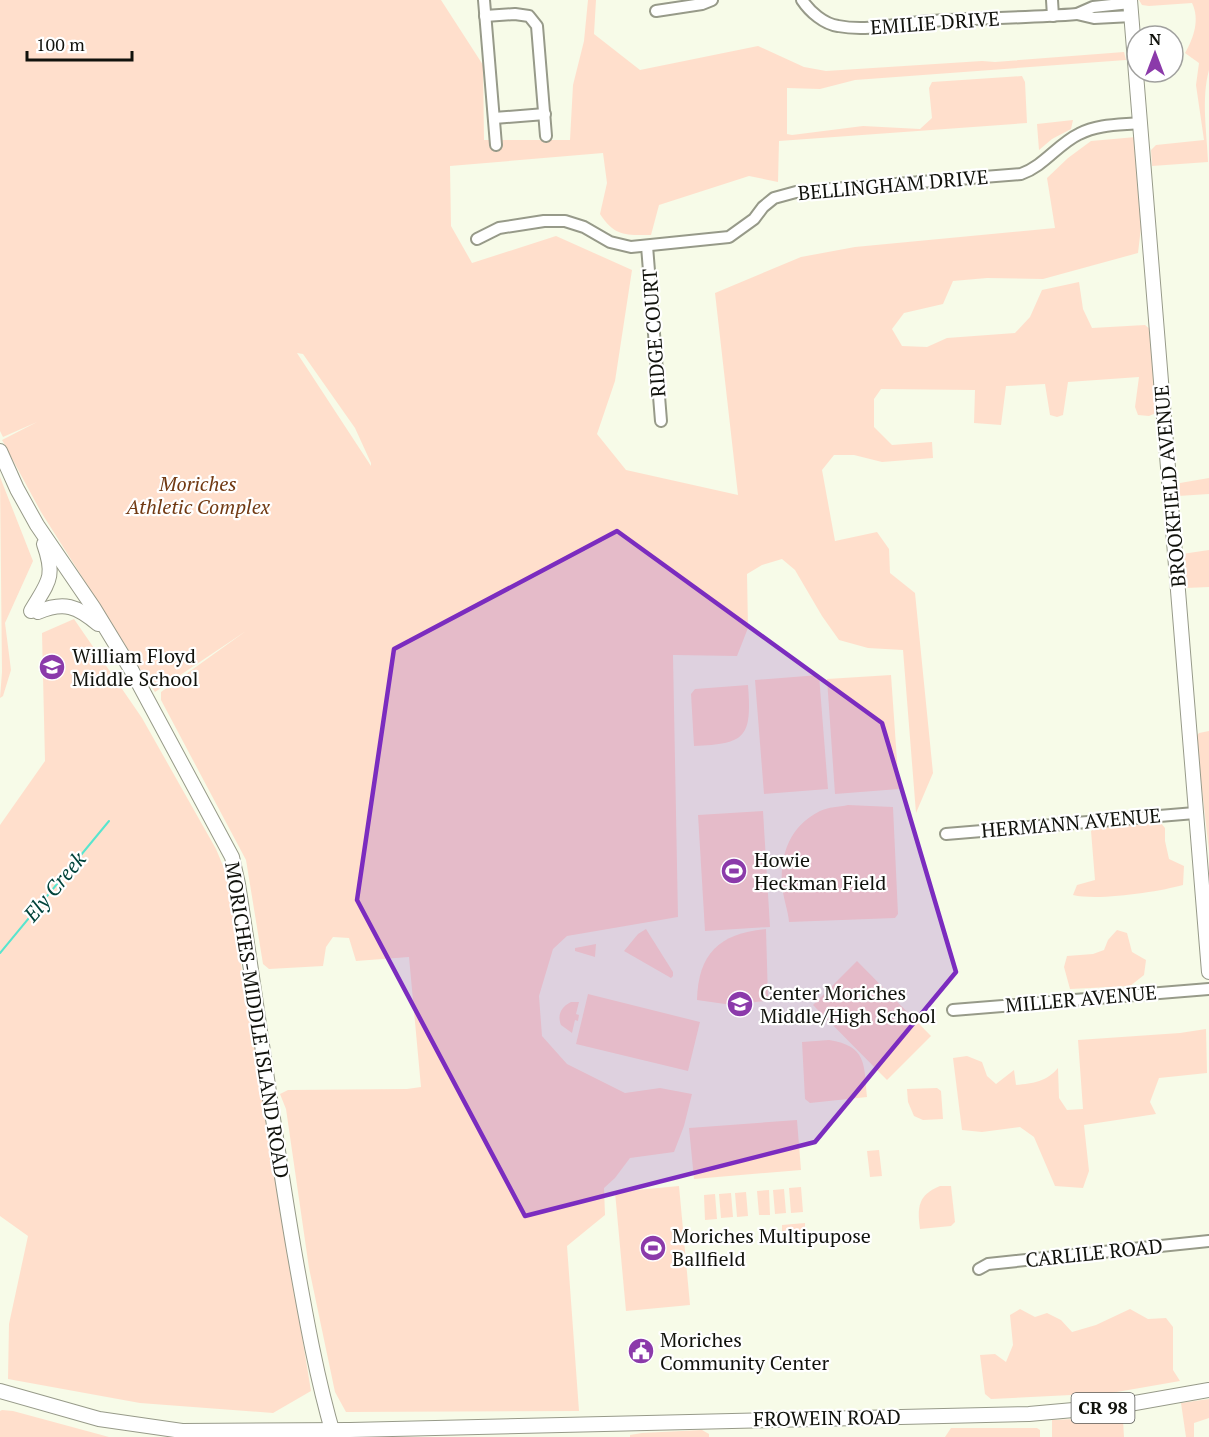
<svg xmlns="http://www.w3.org/2000/svg" width="1209" height="1437" font-family="'PT Serif',serif">
	<rect width="100%" height="100%" fill="#f7fbe8"/>
	<g fill="#ffdfcc" fill-rule="evenodd">
		<path d="M0 0H441L483 65 484 140H570L573 85 584 41 588 0H596L594 34 640 70 758 46 804 67 826 71 982 61 995 62 1124 52 1126 60 855 80 820 89 787 88V134L792 135 863 126 920 129 932 118 929 88 932 82 1022 76 1025 82 1027 123 779 141 778 182 749 176 659 205 651 235C626 235 615 237 600 214L607 183 603 153 450 166 451 226 472 263 556 236 632 270 615 381 597 434 626 470 738 495 715 293 801 257 855 247 1055 228 1047 178 1068 158 1091 141 1136 137 1142 219 1138 253 1043 279 987 278 953 281 943 304 904 313 892 329 902 346 927 347 947 338 1015 333 1030 317 1042 290 1079 282 1083 309 1092 328 1145 325 1151 330 1156 413 1149 416 1138 415 1135 407 1139 377 1068 382 1063 415 1057 417 1050 415 1045 384 1006 386 1001 425 974 423 975 390 881 389 874 399V427L892 445 932 442 933 458 882 462 854 455H834L822 470 835 541 877 532 889 549 890 573 915 593 933 773 916 813 903 650 868 648 839 640 822 616 795 570 782 559 762 565 747 574 748 628 737 656 673 655 678 917 567 936 553 949 539 996 542 1036 567 1064 625 1093 660 1088 692 1094 684 1126 674 1152 630 1158 615 1178 604 1188 605 1215 567 1246 579 1411 346 1412 335 1392 309 1268 286 1109 280 1094 288 1090 407 1089 421 1087 409 957 356 961 349 938 333 937 326 947 323 966 269 969 263 964 246 860 161 700V692L246 631 155 692 41 512 2 440 37 422 3 437 0 431ZM297 353 303 354 355 428 371 463V466Z"/>
		<path d="M1139 0H1209V70C1201 99 1207 133 1208 162L1152 166 1151 150 1156 145 1204 140 1196 85 1199 63 1185 53C1194 38 1200 19 1192 3L1149 6 1142 5Z"/>
		<polygon points="1073,120 1071,129 1052,139 1039,150 1037,124"/>
		<polygon points="0,477 33,561 5,623 11,670 3,696 0,698 2,672"/>
		<polygon points="1209,478 1209,494 1178,496 1180,483"/>
		<polygon points="1209,550 1209,587 1186,588 1183,583 1182,554"/>
		<polygon points="74,619 142,718 216,849 226,873 311,1391 273,1413 140,1403 8,1379 9,1324 28,1236 0,1216 0,825 45,761 42,633"/>
		<polygon points="819,675 828,789 764,794 755,680"/>
		<polygon points="891,675 899,789 835,794 827,679"/>
		<path d="M748 685C752 737 746 744 694 746L691 694 695 689Z"/>
		<polygon points="1209,731 1209,851 1196,737 1199,733"/>
		<path d="M848 805 893 807 898 914 895 918 789 922C788 910 783 898 782 885 780 854 790 826 820 811 828 807 839 807 848 805Z"/>
		<polygon points="763,811 770,927 705,931 698,815"/>
		<path d="M1159 821 1165 828V841L1169 859 1184 866 1183 885C1158 892 1098 901 1073 895L1077 885 1095 880 1091 831 1100 826Z"/>
		<polygon points="646,929 673,972 673,976 671,978 624,951 638,934"/>
		<path d="M766 929 768 998 765 1001 732 1005 697 1000C698 953 720 933 766 929Z"/>
		<polygon points="1117,930 1127,933 1132,952 1146,960 1144,975 1130,986 1070,989 1064,967 1067,956 1093,954 1104,950 1108,940"/>
		<polygon points="596,944 595,957 575,951 575,948"/>
		<polygon points="857,961 931,1036 887,1080 813,1005"/>
		<polygon points="588,994 700,1022 688,1071 576,1044"/>
		<path d="M571 1002H579L576 1014 579 1015 578 1021 575 1020 572 1033 561 1025C557 1015 561 1007 571 1002Z"/>
		<path d="M1206 1029 1207 1073 1159 1078 1150 1102 1156 1114 1084 1125 1089 1171 1083 1188 1055 1186 1034 1137 1020 1127 982 1132 962 1130 953 1058 967 1056 982 1062 987 1076 996 1084 1014 1070 1016 1085C1034 1083 1046 1082 1058 1068L1059 1098 1067 1110 1083 1109 1078 1040 1180 1033Z"/>
		<path d="M829 1040C867 1046 864 1064 867 1097L810 1103 805 1099 802 1042Z"/>
		<polygon points="937,1088 941,1091 943,1119 923,1120 914,1116 908,1102 907,1089"/>
		<polygon points="797,1120 801,1170 694,1179 689,1128"/>
		<polygon points="879,1150 882,1176 870,1177 867,1151"/>
		<polygon points="679,1186 690,1305 626,1311 615,1192"/>
		<path d="M940 1186H951L955 1222 951 1226 920 1229C917 1207 918 1195 940 1186Z"/>
		<polygon points="801,1187 803,1212 791,1213 789,1188"/>
		<polygon points="784,1189 786,1213 775,1214 773,1190"/>
		<polygon points="769,1190 770,1215 759,1215 757,1191"/>
		<polygon points="746,1192 748,1216 737,1217 735,1193"/>
		<polygon points="731,1193 733,1217 721,1218 719,1194"/>
		<polygon points="715,1194 717,1219 705,1220 704,1195"/>
		<polygon points="805,1223 805,1233 782,1235 782,1225"/>
		<polygon points="1020,1309 1035,1317 1047,1313 1061,1320 1072,1332 1096,1325 1130,1309 1148,1319 1166,1318 1173,1327 1173,1370 1180,1381 1111,1393 991,1399 985,1394 980,1355 995,1354 1006,1362 1013,1345 1010,1315"/>
		<polygon points="1209,1399 1209,1418 1194,1423 1194,1437 1186,1437 1181,1403"/>
		<polygon points="2,1410 13,1411 109,1437 0,1437 0,1411"/>
		<polygon points="1120,1417 1123,1420 1124,1437 1052,1437 1052,1420"/>
		<polygon points="951,1428 1037,1428 1040,1430 1040,1437 945,1437"/>
		<polygon points="702,1430 709,1434 709,1437 630,1437 630,1435 642,1433"/>
	</g>
	<g fill="none" stroke-linecap="round" stroke-linejoin="round">
		<polyline stroke="#58e5ce" stroke-width="2" points="0,953 109,821"/>
		<defs>
			<g id="minor">
				<polyline points="484,0 496,145"/>
				<path d="M802 0C810 12 824 24 838 26 868 32 900 23 930 21 979 18 1028 18 1077 14L1093 7 1130 3"/>
				<polyline points="1052,0 1053,16"/>
				<polyline points="656,11 702,4 712,0"/>
				<polyline points="1077,14 1094,18 1132,16"/>
				<polyline points="485,16 515,14 529,16 537,26 546,136"/>
				<polyline points="494,118 545,114"/>
				<path d="M477 239 499 228 544 221H565L584 227 610 242 631 247 729 237 754 219 763 207 774 198 796 192 1021 174C1044 166 1058 144 1079 134 1098 124 1120 125 1140 123"/>
				<polyline points="647,246 661,421"/>
				<polyline points="946,834 1195,813"/>
				<polyline points="953,1010 1209,989"/>
				<polyline points="979,1269 988,1264 1209,1241"/>
			</g>
			<g id="major">
				<polyline points="1130,0 1209,972"/>
				<path d="M0 451 17 489 37 525 93 607 132 671 232 857 238 884C257 1006 273 1128 294 1250 305 1312 316 1376 334 1437"/>
				<path d="M31 611C48 582 56 578 44 544"/>
				<path d="M38 612C64 601 77 606 98 624"/>
				<polyline points="0,1391 99,1419 182,1431 350,1430 1029,1414 1118,1406 1209,1390"/>
			</g>
		</defs>
		<use href="#minor" stroke="#979a89" stroke-width="14"/>
		<use href="#major" stroke="#979a89" stroke-width="16"/>
		<use href="#minor" stroke="#fff" stroke-width="10"/>
		<use href="#major" stroke="#fff" stroke-width="14"/>
	</g>
	<path fill="#7b2cbf" fill-opacity="0.2" stroke="#7b2cbf" stroke-width="4.5" stroke-linejoin="round" d="M617 531 882 723 956 972 815 1142 525 1216 357 900 394 649Z"/>
	<defs>
		<symbol id="school-disc" viewBox="-11 -11 22 22"><circle r="9.5" fill="#8b3aaa" stroke="#fff"/><path d="M0-5L7-2L0 1L-7-2ZM-4 1L0 2.5L4 1V4Q0 6-4 4Z" fill="#fff"/></symbol>
		<symbol id="stadium-disc" viewBox="-11 -11 22 22"><circle r="9.5" fill="#8b3aaa" stroke="#fff"/><path d="M0-5a6.5 5 0 1 0 0 10a6.5 5 0 1 0 0-10ZM-3.5-1.8h7v3.6h-7Z" fill="#fff"/></symbol>
		<symbol id="civic-disc" viewBox="-11 -11 22 22"><circle r="9.5" fill="#8b3aaa" stroke="#fff"/><path d="M-.6-6.5H3V-4.5H.6V-3L4-1V1h2V6H-6V1h2V-1L-.6-3ZM-1.2 2.5V6h2.4V2.5Z" fill="#fff"/></symbol>
	</defs>
	<g fill-rule="evenodd">
		<use href="#school-disc" x="37" y="652" width="30" height="30"/>
		<use href="#stadium-disc" x="719" y="856" width="30" height="30"/>
		<use href="#school-disc" x="725" y="989" width="30" height="30"/>
		<use href="#stadium-disc" x="638" y="1233" width="30" height="30"/>
		<use href="#civic-disc" x="626" y="1336" width="30" height="30"/>
	</g>
	<g text-anchor="middle" stroke-width="4.5" stroke-linejoin="round" paint-order="stroke">
		<rect fill="#fff" stroke="#585955" stroke-width="1.5" x="1071.5" y="1393" width="63" height="30" rx="4.5"/>
		<g font-size="18" font-weight="bold" fill="#11120c">
			<text x="1103" y="1414">CR 98</text>
		</g>
		<g font-size="20" fill="#11120c" stroke="#fff">
			<text transform="translate(935 23) rotate(-4)" y="7">EMILIE DRIVE</text>
			<text transform="translate(893 185) rotate(-5)" y="7">BELLINGHAM DRIVE</text>
			<text transform="translate(654 333) rotate(-94)" y="7">RIDGE COURT</text>
			<text transform="translate(1170 486) rotate(-95)" y="7">BROOKFIELD AVENUE</text>
			<text transform="translate(1071 823) rotate(-5)" y="7">HERMANN AVENUE</text>
			<text transform="translate(1081 999) rotate(-5)" y="7">MILLER AVENUE</text>
			<text transform="translate(257 1020) rotate(81)" y="7">MORICHES-MIDDLE ISLAND ROAD</text>
			<text transform="translate(1094 1253) rotate(-6)" y="7">CARLILE ROAD</text>
			<text transform="translate(827 1418) rotate(-1)" y="7">FROWEIN ROAD</text>
		</g>
		<g font-size="20" font-style="italic" fill="#713912" stroke="#fff">
			<text x="198" y="491">Moriches<tspan x="198" dy="23">Athletic Complex</tspan></text>
		</g>
		<g font-size="20" fill="#11120c" stroke="#fff" text-anchor="start">
			<text x="72" y="663">William Floyd<tspan x="72" dy="23">Middle School</tspan></text>
			<text x="754" y="867">Howie<tspan x="754" dy="23">Heckman Field</tspan></text>
			<text x="760" y="1000">Center Moriches<tspan x="760" dy="23">Middle/High School</tspan></text>
			<text x="672" y="1243">Moriches Multipupose<tspan x="672" dy="23">Ballfield</tspan></text>
			<text x="660" y="1347">Moriches<tspan x="660" dy="23">Community Center</tspan></text>
		</g>
		<g font-size="21" font-style="italic" fill="#00433a" stroke="#fff">
			<text transform="translate(55 887) rotate(-50)" y="7">Ely Creek</text>
		</g>
	</g>
	<g transform="translate(1155 54)"><circle r="28" fill="#ffffff" stroke="#a0a09e" stroke-width="1.5"/>
	<path d="M0-4.5L10 22L0 15L-10 22Z" fill="#8b3aaa"/>
	<text y="-9" font-size="16" font-weight="bold" text-anchor="middle" fill="#11120c">N</text>
	</g>
	<path d="M27 51v9h105v-9" fill="none" stroke="#11120c" stroke-width="3"/>
	<text x="36" y="51" font-size="18" fill="#11120c" stroke="#ffffff" stroke-width="4.5" paint-order="stroke">100 m</text>
</svg>
